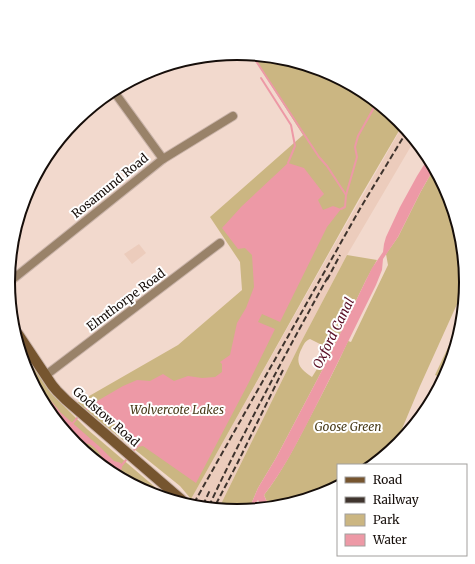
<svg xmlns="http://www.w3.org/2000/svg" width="475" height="564" font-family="Merriweather,serif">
	<rect width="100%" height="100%" fill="#f2d9cd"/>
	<g fill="#ecccbc">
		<polygon points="403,125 414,141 347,255 300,344 219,508 189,502 337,240"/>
		<polygon points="139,244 146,253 132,264 124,254"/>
	</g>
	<g fill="#cbb682" fill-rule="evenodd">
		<polygon points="252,55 326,70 400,120 403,124 359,199 191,499 180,486 77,403 178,345 242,290 240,262 210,217 303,135"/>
		<path d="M433 170 450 194 467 282 420 386 394 448 369 465H338V486L325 494 267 506 268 504 264 495C282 472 295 446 308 421 322 394 336 368 348 341L351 342 388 265 386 254 398 237 420 193Z"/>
		<path d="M347 255 377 260 366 280 327 361 276 458 258 488 249 509 237 511 219 508 300 344ZM310 339 324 346 326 344 327 345 322 361 312 377C300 369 294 363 302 348 304 344 305 341 310 339Z"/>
		<polygon points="459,324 449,370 444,379 435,375"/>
		<polygon points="27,349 42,379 51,393 87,429 155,487 165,497 149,494 75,444 25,370 23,357"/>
	</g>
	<g fill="#ed99a6">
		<path d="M427 160 433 170 420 193 398 237 383 259 382 270 376 285C354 329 333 373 311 416 297 443 283 471 264 495L266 500 267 501 268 504 267 506 262 507 258 500 251 509H249L258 488 276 458 327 361 366 280 372 268 383 252 384 244 386 237 400 207 417 176Z"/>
		<polygon points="288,163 304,168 324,194 318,200 323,210 333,206 341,209 327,227 280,322 262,314 258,322 275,329 248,384 196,483 143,446 137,447 136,442 92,404 123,386 137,380 150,381 163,374 174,381 188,376 202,378 215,377 222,372 222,364 220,362 230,355 237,323 246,308 254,287 252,255 245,248 238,249 222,228 242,206"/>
		<path d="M60 412 101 448 114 461 121 463 122 468 119 474 105 464C104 459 97 448 91 445 87 443 79 443 74 443L55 414Z"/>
	</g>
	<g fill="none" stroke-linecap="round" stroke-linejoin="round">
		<g stroke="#ed99a6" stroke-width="2">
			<polyline points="252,55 319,157 327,166 346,195 345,207 341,209"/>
			<polyline points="261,78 291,125 295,146 288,163"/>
			<polyline points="346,195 357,157 355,147 358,136 376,104"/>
			<polyline points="38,387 41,391"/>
			<polyline points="48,399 59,412"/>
			<polyline points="87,409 92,404"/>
			<polyline points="73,423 77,418"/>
			<polyline points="134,450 137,447"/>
			<polyline points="121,466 126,460"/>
		</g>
		<defs>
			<g id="street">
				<polyline points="115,93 163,159"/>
				<polyline points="8,283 163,159 233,116"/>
				<polyline points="46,375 220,243"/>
			</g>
			<polyline id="secondary" points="18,334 52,385 57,391 66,400 183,501"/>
		</defs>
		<use href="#street" stroke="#cab4aa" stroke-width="10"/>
		<use href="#secondary" stroke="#cab4aa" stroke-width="12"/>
		<use href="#street" stroke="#998269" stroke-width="8"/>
		<use href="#secondary" stroke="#76552f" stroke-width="10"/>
		<g stroke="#3f342e" stroke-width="2" stroke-dasharray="6 3" stroke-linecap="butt">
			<polyline points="327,280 340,255"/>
			<polyline points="194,503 361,207 407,131"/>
			<polyline points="216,504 237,464 283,370"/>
			<polyline points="203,505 210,490"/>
			<path d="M209 506C246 427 287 351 329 275"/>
		</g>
	</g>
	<g text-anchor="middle" stroke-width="4" stroke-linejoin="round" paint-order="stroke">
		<g font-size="12" fill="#160e0a" stroke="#fff">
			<text transform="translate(110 186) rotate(-39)" y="4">Rosamund Road</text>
			<text transform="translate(126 300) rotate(-37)" y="4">Elmthorpe Road</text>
			<text transform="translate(106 417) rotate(41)" y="4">Godstow Road</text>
		</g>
		<g font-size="12" font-style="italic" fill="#483b19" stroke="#fff">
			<text x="177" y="414">Wolvercote Lakes</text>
			<text x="348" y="431">Goose Green</text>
		</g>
		<g font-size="13" font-style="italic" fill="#580e23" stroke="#fff">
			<text transform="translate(333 333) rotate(-64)" y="5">Oxford Canal</text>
		</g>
	</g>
	<path d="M0 0H475V564H0ZM15 282a222 222 0 1 1 444 0a222 222 0 1 1-444 0Z" fill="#fff" fill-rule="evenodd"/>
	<path fill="none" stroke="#160e0a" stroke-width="2" d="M15 282a222 222 0 1 1 444 0a222 222 0 1 1-444 0Z"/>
	<rect x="337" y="464" width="130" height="92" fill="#ffffff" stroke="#a29f9d"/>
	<rect x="345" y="477" width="20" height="6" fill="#76552f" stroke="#a29f9d"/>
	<text x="373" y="484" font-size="12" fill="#160e0a">Road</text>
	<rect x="345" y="497" width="20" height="6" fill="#3f342e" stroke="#a29f9d"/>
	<text x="373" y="504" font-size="12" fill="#160e0a">Railway</text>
	<rect x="345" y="514" width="20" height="12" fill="#cbb682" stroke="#a29f9d"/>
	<text x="373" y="524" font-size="12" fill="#160e0a">Park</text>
	<rect x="345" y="534" width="20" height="12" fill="#ed99a6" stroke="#a29f9d"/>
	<text x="373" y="544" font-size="12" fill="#160e0a">Water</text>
</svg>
